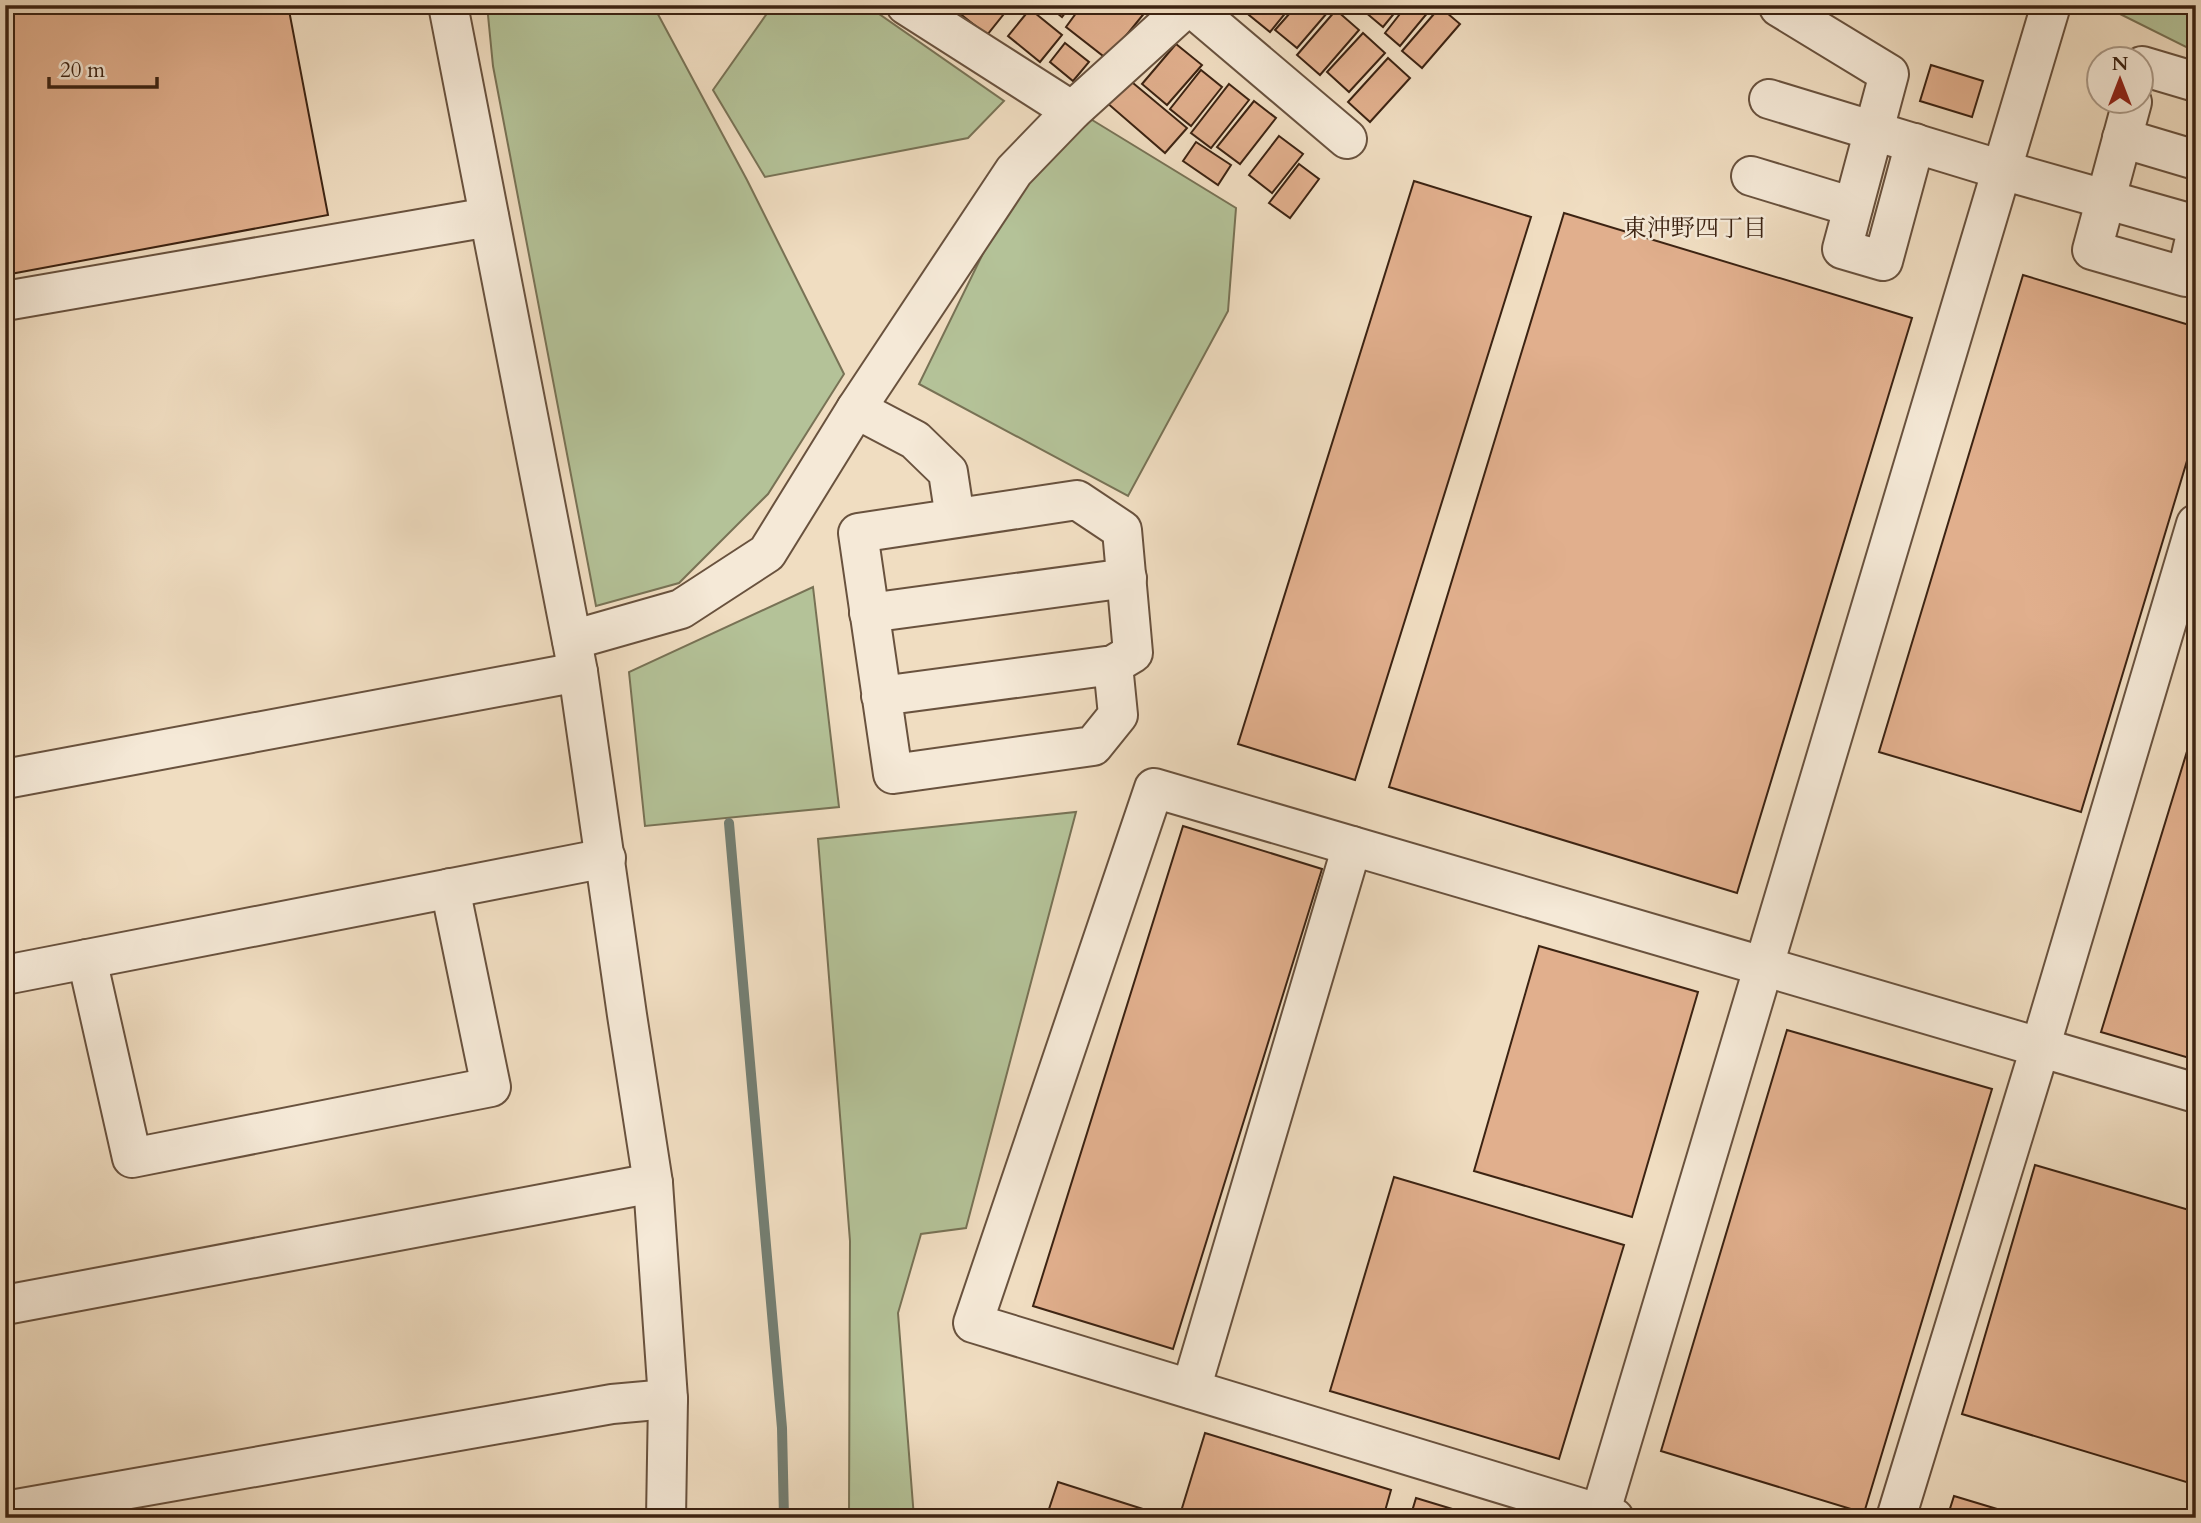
<svg xmlns="http://www.w3.org/2000/svg" width="2201" height="1523" font-family="Cardo,'Noto Serif JP',serif">
	<rect width="100%" height="100%" fill="#f0ddc1"/>
	<filter id="stains"><feTurbulence type="fractalNoise" baseFrequency=".00286" numOctaves="4"/><feColorMatrix values="0 0 0 0 .2 0 0 0 0 .09 0 0 0 0 .02 0 0 0 .5 -.17"/></filter>
	<radialGradient id="worn" r=".72"><stop offset=".6" stop-color="#630" stop-opacity="0"/><stop offset="1" stop-color="#630" stop-opacity=".3"/></radialGradient>
	<g fill="#b4c298" stroke="#787255" stroke-width="2">
		<polygon points="487,5 653,5 747,180 844,374 768,494 679,583 596,606 493,66"/>
		<polygon points="773,5 857,5 869,7 1004,101 968,138 765,177 713,90"/>
		<polygon points="2102,5 2196,5 2196,52"/>
		<polygon points="1084,115 1236,208 1228,311 1128,496 919,384 1021,176"/>
		<polygon points="813,587 839,807 645,826 629,672"/>
		<polygon points="1076,812 966,1228 921,1234 898,1313 914,1518 849,1518 850,1241 818,839"/>
	</g>
	<g fill="none" stroke-linecap="round" stroke-linejoin="round">
		<polyline stroke="#747f73" stroke-width="10" points="729,823 782,1428 784,1518"/>
	</g>
	<g fill="#e1af8d" stroke="#3c2312" stroke-width="2">
		<polygon points="5,5 288,5 328,215 5,275"/>
		<polygon points="949,5 1011,5 987,35"/>
		<polygon points="1047,5 1071,5 1062,17"/>
		<polygon points="1082,5 1151,5 1107,59 1066,27"/>
		<polygon points="1256,5 1292,5 1270,32 1249,15"/>
		<polygon points="1297,5 1318,5 1327,13 1297,48 1275,30"/>
		<polygon points="1371,5 1401,5 1383,27 1365,12"/>
		<polygon points="1407,5 1434,5 1400,46 1385,33"/>
		<polygon points="1440,7 1460,24 1422,68 1402,51"/>
		<polygon points="1030,9 1062,35 1040,62 1008,36"/>
		<polygon points="1336,10 1359,30 1320,75 1297,55"/>
		<polygon points="1363,33 1385,53 1349,92 1327,72"/>
		<polygon points="1065,43 1089,62 1073,81 1050,62"/>
		<polygon points="1176,44 1202,65 1167,105 1142,84"/>
		<polygon points="1388,58 1410,78 1370,122 1348,102"/>
		<polygon points="1931,65 1983,81 1972,117 1920,101"/>
		<polygon points="1201,70 1222,87 1191,126 1170,109"/>
		<polygon points="1127,78 1187,128 1165,153 1106,102"/>
		<polygon points="1229,84 1249,100 1211,148 1191,133"/>
		<polygon points="1254,101 1276,118 1240,164 1217,147"/>
		<polygon points="1279,136 1303,154 1272,193 1249,175"/>
		<polygon points="1196,142 1231,165 1218,185 1183,161"/>
		<polygon points="1299,164 1319,179 1290,218 1269,203"/>
		<polygon points="1414,181 1531,217 1355,780 1238,744"/>
		<polygon points="1564,213 1912,318 1737,893 1389,787"/>
		<polygon points="2023,275 2196,327 2196,431 2081,812 1879,752"/>
		<polygon points="2196,722 2196,1060 2101,1032"/>
		<polygon points="1183,826 1322,869 1173,1349 1033,1306"/>
		<polygon points="1539,946 1698,992 1632,1217 1474,1171"/>
		<polygon points="1787,1030 1992,1089 1864,1513 1661,1451"/>
		<polygon points="2035,1165 2196,1212 2196,1485 1962,1414"/>
		<polygon points="1394,1177 1624,1245 1559,1459 1330,1391"/>
		<polygon points="1205,1433 1391,1490 1383,1518 1179,1518"/>
		<polygon points="1058,1482 1168,1517 1046,1518"/>
		<polygon points="1954,1496 2027,1518 1947,1518"/>
		<polygon points="1416,1498 1482,1518 1410,1518"/>
	</g>
	<g fill="none" stroke-linecap="round" stroke-linejoin="round">
		<defs>
			<g id="minor">
				<polyline points="448,5 578,672 627,1015 653,1183 668,1399 666,1518"/>
				<polyline points="906,5 1072,111"/>
				<polyline points="1189,5 1347,139"/>
				<polyline points="1779,7 1889,74 1842,249 1883,261 1915,143"/>
				<polyline points="2142,69 2142,66 2196,82"/>
				<polyline points="1769,99 2002,170 2196,225"/>
				<polyline points="2132,102 2092,250 2186,277 2196,234"/>
				<polyline points="2122,138 2196,160"/>
				<polyline points="1751,176 1853,207"/>
				<polyline points="5,301 489,217"/>
				<polyline points="856,409 915,440 948,472 955,518"/>
				<polyline points="869,613 1127,578"/>
				<polyline points="572,640 681,609 767,553 856,409 1014,171 1072,111 1189,5"/>
				<polyline points="881,696 1113,665 1118,715 1093,746 893,774 858,533 1077,500 1122,530 1133,653 1113,665"/>
				<polyline points="5,779 578,672"/>
				<polyline points="87,959 132,1158 491,1087 450,888"/>
				<polyline points="5,975 606,858"/>
				<polyline points="5,1305 653,1183"/>
				<polyline points="1191,1389 1352,846"/>
				<polyline points="5,1511 612,1404 668,1399"/>
				<polyline points="1600,1514 2051,5"/>
				<polyline points="1614,1518 973,1323 1154,788 2196,1093"/>
				<polyline points="1896,1518 2040,1048 2196,524"/>
			</g>
		</defs>
		<use href="#minor" stroke="#69523e" stroke-width="42"/>
		<use href="#minor" stroke="#f5e9d7" stroke-width="38"/>
	</g>
	<g text-anchor="middle" stroke-width="5" stroke-linejoin="round" paint-order="stroke">
		<g font-size="24" fill="#3c2312" stroke="#f5e9d7">
			<text x="1695" y="236">東沖野四丁目</text>
		</g>
	</g>
	<rect width="2201" height="1523" fill="none" stroke="#f0ddc1" stroke-width="28"/>
	<rect x="7" y="7" width="2187" height="1509" fill="none" stroke="#3c2312" stroke-width="3.5"/>
	<rect x="14" y="14" width="2173" height="1495" fill="none" stroke="#3c2312" stroke-width="2"/>
	<g transform="translate(2120 80)"><circle r="33" fill="#f5e9d7" stroke="#ab9a88" stroke-width="2"/>
	<path d="M0-5L12 26L0 18L-12 26Z" fill="#8f2418"/>
	<text y="-10" font-size="19" font-weight="bold" text-anchor="middle" fill="#3c2312">N</text>
	</g>
	<path d="M49 77v10h108v-10" fill="none" stroke="#3c2312" stroke-width="3.5"/>
	<text x="60" y="77" font-size="21" fill="#3c2312" stroke="#f5e9d7" stroke-width="5" paint-order="stroke">20 m</text>
	<rect width="100%" height="100%" filter="url(#stains)"/>
	<rect width="100%" height="100%" fill="url(#worn)"/>
</svg>
